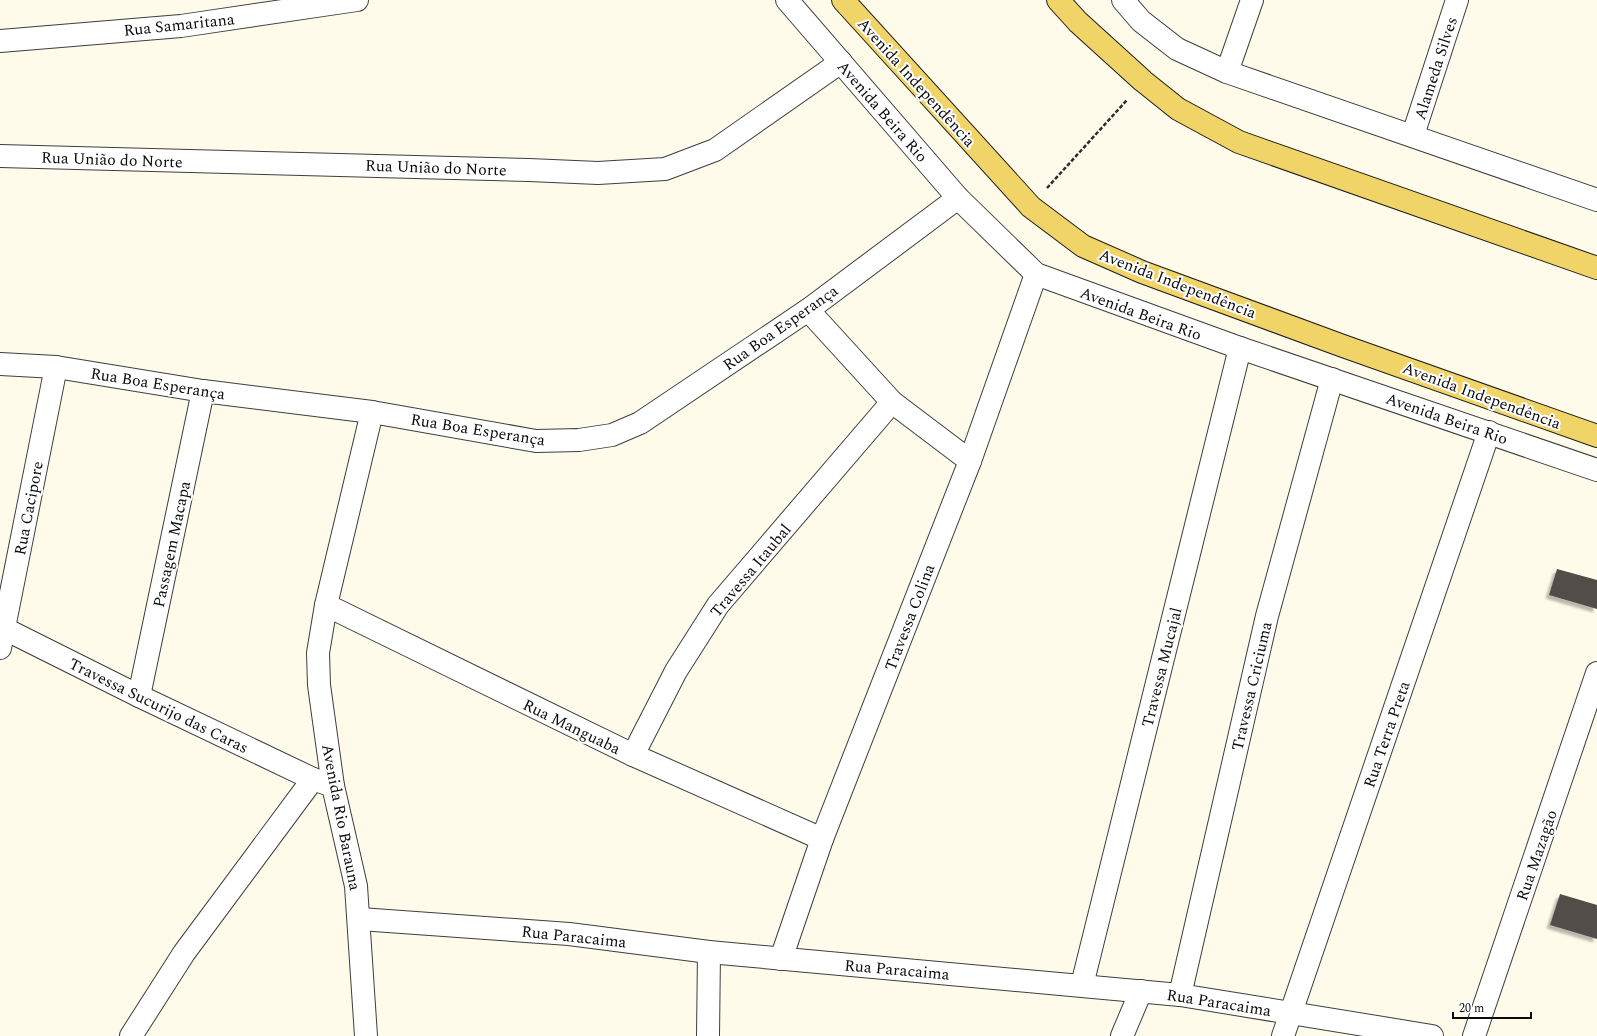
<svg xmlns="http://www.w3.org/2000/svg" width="1597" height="1036" font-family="Spectral,serif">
	<defs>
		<filter id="shadow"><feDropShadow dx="-3.5" dy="3.5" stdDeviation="1" flood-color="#0004"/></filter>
	</defs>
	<rect width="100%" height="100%" fill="#fefbea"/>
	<g fill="#534d48" filter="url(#shadow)">
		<polygon points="1557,569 1597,580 1597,609 1549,595"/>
		<polygon points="1560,894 1597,905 1597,939 1550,925"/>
	</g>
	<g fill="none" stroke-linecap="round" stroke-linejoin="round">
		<defs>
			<g id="minor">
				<polyline points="787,0 958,198 1036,274 1240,348 1597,470"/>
				<polyline points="1123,0 1141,21 1177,49 1227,72 1597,200"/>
				<polyline points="0,41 181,26 357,0"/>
				<polyline points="1227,72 1252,0"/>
				<polyline points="1413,135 1457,0"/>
				<polyline points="0,156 529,170 598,173 665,169 715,150 841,62"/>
				<polyline points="808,310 892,402 970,461"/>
				<polyline points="0,364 56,367 203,391 372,412 536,441 579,440 612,435 640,423 808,310 958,198"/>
				<polyline points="326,605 633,755 822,839"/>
				<polyline points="5,629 139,696 313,779 333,786"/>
				<polyline points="0,648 56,367"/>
				<polyline points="139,696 203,391"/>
				<polyline points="633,755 676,671 718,605 892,402"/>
				<polyline points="360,919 569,934 709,952 1180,995 1432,1036"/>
				<polyline points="781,959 822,839 970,461 1036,274"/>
				<polyline points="1082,985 1240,348"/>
				<polyline points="1180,995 1267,616 1332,379"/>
				<polyline points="131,1036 184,953 313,779"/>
				<polyline points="366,1036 356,886 333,786 319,685 318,653 326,605 372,412"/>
				<polyline points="708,1036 709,952"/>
				<polyline points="1122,1036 1141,991"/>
				<polyline points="1283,1036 1489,432"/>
				<polyline points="1474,1036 1597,673"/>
			</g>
			<g id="major">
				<polyline points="843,0 1031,207 1083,246 1142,272 1343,346 1597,436"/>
				<polyline points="1058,0 1078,22 1143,81 1178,109 1239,142 1597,268"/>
			</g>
		</defs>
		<use href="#minor" stroke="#3e3e3e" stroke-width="24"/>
		<use href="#major" stroke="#1c1c1c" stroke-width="24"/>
		<polyline stroke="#2d2d2d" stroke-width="2.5" stroke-dasharray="4 2" stroke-linecap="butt" points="1047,188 1127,100"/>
		<use href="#minor" stroke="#fff" stroke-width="22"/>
		<use href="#major" stroke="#f1d467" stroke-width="22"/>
	</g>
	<g text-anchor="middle" stroke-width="4" stroke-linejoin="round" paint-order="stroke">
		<g font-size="16" fill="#0b0b0b" stroke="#fff">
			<text transform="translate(179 24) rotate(-6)" y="6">Rua Samaritana</text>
			<text transform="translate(1435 68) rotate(-72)" y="6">Alameda Silves</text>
			<text transform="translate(917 82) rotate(48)" y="6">Avenida Independência</text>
			<text transform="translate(883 111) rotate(49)" y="6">Avenida Beira Rio</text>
			<text transform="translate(112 159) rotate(2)" y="6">Rua União do Norte</text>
			<text transform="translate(436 167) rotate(2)" y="6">Rua União do Norte</text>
			<text transform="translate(1178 283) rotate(21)" y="6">Avenida Independência</text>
			<text transform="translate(1141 313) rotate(20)" y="6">Avenida Beira Rio</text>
			<text transform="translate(780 327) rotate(-35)" y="6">Rua Boa Esperança</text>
			<text transform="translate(158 383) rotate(9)" y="6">Rua Boa Esperança</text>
			<text transform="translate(1482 395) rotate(20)" y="6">Avenida Independência</text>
			<text transform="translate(1447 418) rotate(19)" y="6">Avenida Beira Rio</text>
			<text transform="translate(478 429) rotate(9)" y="6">Rua Boa Esperança</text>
			<text transform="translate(28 508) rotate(-79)" y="6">Rua Cacipore</text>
			<text transform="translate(171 544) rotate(-78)" y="6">Passagem Macapa</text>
			<text transform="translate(750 570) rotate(-50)" y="6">Travessa Itaubal</text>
			<text transform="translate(909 617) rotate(-69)" y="6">Travessa Colina</text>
			<text transform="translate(1161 667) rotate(-76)" y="6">Travessa Mucajal</text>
			<text transform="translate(1251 686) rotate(-77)" y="6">Travessa Criciuma</text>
			<text transform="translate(159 705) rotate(26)" y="6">Travessa Sucurijo das Caras</text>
			<text transform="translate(572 726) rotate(26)" y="6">Rua Manguaba</text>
			<text transform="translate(1386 734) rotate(-71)" y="6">Rua Terra Preta</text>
			<text transform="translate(342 817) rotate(79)" y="6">Avenida Rio Barauna</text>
			<text transform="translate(1536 855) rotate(-71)" y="6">Rua Mazagão</text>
			<text transform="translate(574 936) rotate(6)" y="6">Rua Paracaima</text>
			<text transform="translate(897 969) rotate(5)" y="6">Rua Paracaima</text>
			<text transform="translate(1219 1002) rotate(9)" y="6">Rua Paracaima</text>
		</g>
	</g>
	<path d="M1453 1012v6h78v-6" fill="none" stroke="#0b0b0b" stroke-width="2"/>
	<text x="1459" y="1012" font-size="12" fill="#0b0b0b" stroke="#ffffff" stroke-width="3" paint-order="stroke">20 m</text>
</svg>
